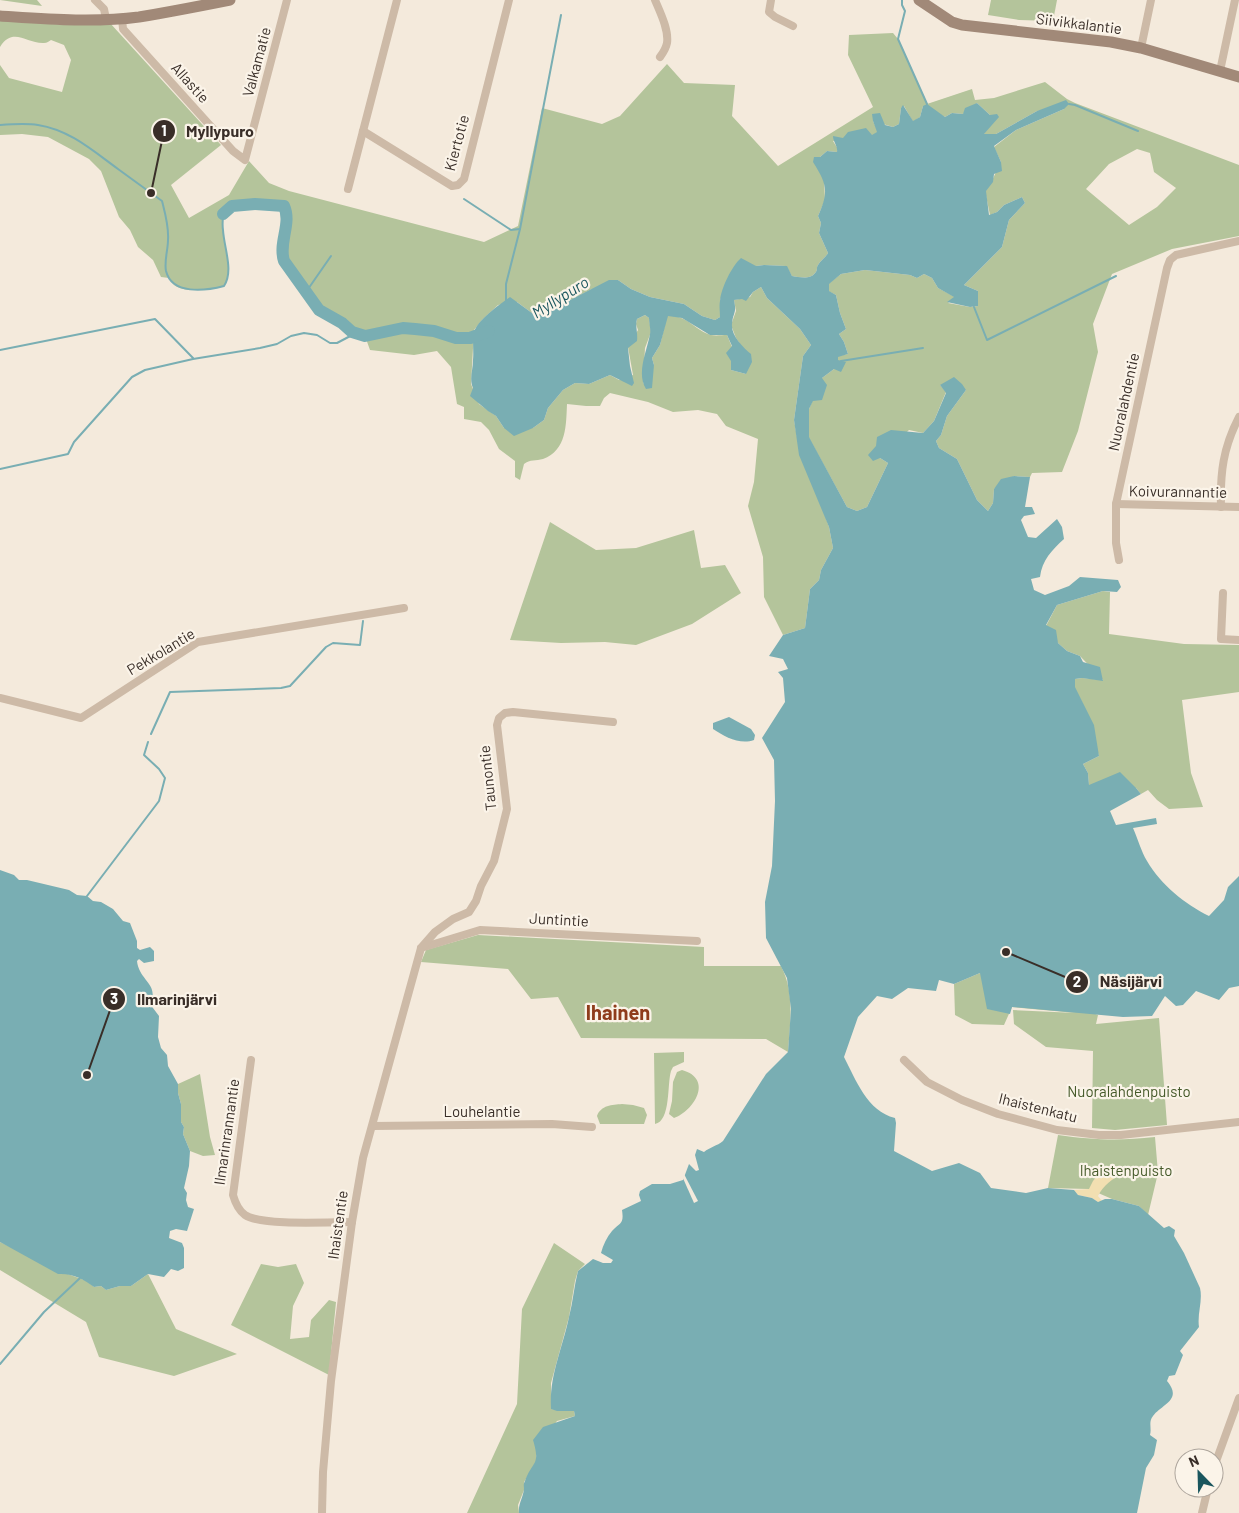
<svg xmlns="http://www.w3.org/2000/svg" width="1239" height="1513" font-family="Barlow,sans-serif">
	<rect width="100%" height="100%" fill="#f4eadc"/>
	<g fill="#b4c49b" fill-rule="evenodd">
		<polygon points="0,0 37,0 42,6"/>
		<polygon points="991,0 1057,0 1053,21 1019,20 988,15"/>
		<path d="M0 20 110 23 221 145 171 185 189 218 229 195 249 161 269 183 289 191 484 242 518 226 542 108 602 124 620 116 667 64 684 83 735 85 732 116 778 166 873 107 848 55 849 35 893 33 898 39 927 104 972 89 975 100 994 98 1045 82 1067 99 1075 103 1239 165V236L1172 249 1112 274 1093 324 1098 352 1078 431 1062 472 1032 473 1030 477 1014 476 994 489 993 503 988 511 977 500 957 459 939 448 936 441 941 435 947 416 966 390 940 385 946 392 934 421 923 433 909 430 880 458 888 463 867 507 857 511 847 507 809 438V409L822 378 834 369 838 356 848 354 844 342 839 334 846 329 840 313 836 295 828 291V284L841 274 865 270 910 275 917 278 924 274 932 278 938 288 955 297 948 303 970 307 978 306V291L964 285 1002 247 1009 220 1025 203 1022 197 1004 205 997 212 990 215 985 191C993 182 995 172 1001 162L994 147 1016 130 1064 109 1037 111 996 134 983 135 997 115H990L977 103 963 114 952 113 945 117 923 106 920 117 913 122 904 106 901 108 899 124 893 127 873 121 878 132 872 136 833 141 838 149 837 152 827 151 820 157 824 179 825 200 818 216 821 223 819 233 828 253C826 257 820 261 818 265 816 269 818 270 815 273 810 280 799 277 792 276L786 266 764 265 756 266 720 299V317L715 320 702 316 684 304 650 297 631 289 618 280 590 290 541 315 532 313 517 302 498 305 482 320 474 330 471 384 479 404 496 416 504 428H533L544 420 548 408 563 390 575 383 589 384 610 375 619 380 633 375 628 347 638 330 636 324 637 319 645 315 649 318 651 332 645 348 643 384 654 365 652 358 660 345 667 316C687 314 695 331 711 335 716 336 722 335 727 335L732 347 731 370 746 374 742 347 736 338 731 325 736 311 734 300 750 297 753 292 761 287 767 298 800 329 811 345 803 356 794 420 797 437 829 527 833 548 821 570 819 580 810 589 805 628 783 635 764 597 763 557 748 506 754 482 758 439 726 426 717 414 698 410 673 412 648 402 610 393 604 398 600 406H586L567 404C566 425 567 450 543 459 536 461 530 459 524 464L520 480 515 477V461L499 449 489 430 481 422 464 419V407L457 404 451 367 437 351 414 355 370 350 365 336 352 332 342 323 319 310 284 261C278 242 292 224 284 206L255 204 232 206 223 214C223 219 222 225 223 230 224 248 234 271 224 286 212 290 184 293 174 285 172 283 170 280 169 278L161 277 153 260 138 247 130 230 119 217 101 171 89 159 48 137 22 134 0 135V65L9 78 62 92 71 60 64 45 51 40C49 41 47 43 44 43 27 44 13 26 0 47ZM1137 149 1150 153 1154 172 1176 188 1157 207 1129 225 1086 189 1109 164Z"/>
		<polygon points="550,522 596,550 636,548 694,530 701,568 725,565 741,593 692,624 636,645 605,642 561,643 510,640"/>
		<polygon points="1103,591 1110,592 1109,634 1184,644 1239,645 1239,692 1182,700 1191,773 1203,807 1169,809 1157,800 1148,790 1141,794 1136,788 1089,786 1088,773 1083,764 1099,756 1082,702 1074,687 1075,679 1082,678 1103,680 1080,656 1067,651 1058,643 1046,626 1057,605"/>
		<path d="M478 935 704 947V966H781C795 993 790 1023 788 1052L766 1039 581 1038 558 997 531 999 508 969 421 962 426 950Z"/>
		<polygon points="980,973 1098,1015 1096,1024 1159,1018 1167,1125 1115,1130 1092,1128 1093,1051 1046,1047 1014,1024 1013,1010 1076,1013 1012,1007 1004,1025 972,1024 955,1015 954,984"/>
		<path d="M684 1052V1062L673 1067 671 1071C667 1084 671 1121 655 1124L654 1053Z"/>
		<path d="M682 1070C714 1079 694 1111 674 1118L669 1114 672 1101 673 1082 677 1072Z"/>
		<polygon points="200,1074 210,1137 215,1155 203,1156 190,1151 183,1134 184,1127 181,1122 181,1104 178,1093 178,1084"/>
		<path d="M622 1104 633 1105 644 1108 647 1115 644 1124H600L597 1116C601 1105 612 1105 622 1104Z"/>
		<path d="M1058 1135C1093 1140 1120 1141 1155 1137L1158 1173 1148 1215 1139 1206 1112 1199 1089 1189 1048 1188Z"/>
		<polygon points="0,1242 65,1273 87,1281 94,1287 101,1286 106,1290 120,1286 131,1286 148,1274 176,1329 237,1354 174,1376 99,1357 86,1322 0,1270"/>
		<polygon points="554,1243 585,1264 578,1271 575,1281 569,1317 551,1383 551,1409 574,1411 575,1416 557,1421 536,1449 536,1463 524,1482 524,1490 518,1505 519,1513 467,1513 517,1404 522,1309"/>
		<polygon points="261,1264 278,1267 296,1264 304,1283 293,1306 290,1339 309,1337 311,1320 329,1300 336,1302 329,1375 231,1325"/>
	</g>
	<path fill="#f2dfb1" d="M1110 1170 1122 1171 1124 1174C1113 1177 1103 1186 1098 1196L1102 1201 1098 1202 1092 1198 1078 1195 1074 1190 1089 1189 1093 1181 1097 1176Z"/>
	<g fill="#79aeb3">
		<path d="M1066 100 1069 104 1064 109 1016 130 994 146 1001 162 1002 171 994 174 993 182 986 191 989 215 997 212 1004 205 1022 197 1025 203 1009 220 1002 247 964 285 978 291V306L970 307 947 302 954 297 938 288 932 278 924 274 917 278 910 275 865 270 841 274 829 284V291L836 295 840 313 846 329 839 334 844 342 848 354 838 357V360L846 362 841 372 834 369 822 378 827 385 822 400 813 401 809 409V437L847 507 857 511 867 507 888 463 880 458 873 461 868 455 876 446 877 437 891 430 923 433 934 421 946 393 940 385 954 377 962 384 966 390 947 416 941 435 936 441 939 448 957 459 977 500 988 511 993 503 994 489 1001 479 1014 476 1030 477 1025 507H1032L1035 514 1024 516 1021 520 1028 537 1036 538 1057 519 1062 527 1064 539C1052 550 1042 560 1040 577L1031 579 1034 590 1045 595 1069 586 1080 577 1118 580 1121 587 1117 592 1103 591 1057 605 1046 625 1056 630 1058 643 1067 651 1080 656 1083 662 1100 667 1103 681 1082 678 1075 679V687L1094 725 1099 756 1083 764 1088 773 1089 785 1120 772 1136 788 1141 794 1110 811 1116 825 1156 818 1157 824 1133 828C1138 839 1141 851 1147 861 1161 885 1185 904 1209 916L1224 900 1228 887 1239 876V986L1229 988 1219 1000 1196 991 1183 1005 1176 1006 1165 996 1152 1016 1123 1017 1012 1007 1010 1014 987 1009 980 973 954 984 939 980 936 991 908 988 892 999 877 996 858 1017 844 1057C856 1080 867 1111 895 1118L896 1123 894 1151 932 1171 959 1163 980 1173 991 1188 1026 1193 1048 1188 1074 1190 1078 1195 1092 1198 1098 1202 1105 1199H1112L1139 1206 1164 1228 1169 1226 1175 1230 1174 1236 1184 1253 1200 1288C1203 1301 1197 1314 1199 1327L1180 1351 1183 1355 1175 1375 1169 1376 1167 1381C1183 1400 1162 1404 1153 1416 1148 1422 1152 1428 1150 1435L1157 1440 1154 1455 1146 1468 1137 1513H519C518 1504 523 1498 524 1489 524 1486 523 1485 525 1481 532 1461 541 1466 533 1440L543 1427 575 1416 574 1411H557L551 1409C549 1376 562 1350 569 1317 573 1302 574 1286 578 1271L593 1259 603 1263H611L613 1260 601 1253C603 1245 607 1237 612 1231 621 1222 624 1224 622 1210L641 1201 639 1195 640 1191 652 1184H670L683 1180 689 1164 696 1171 699 1170 695 1155 697 1149 704 1152C710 1147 717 1146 723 1141L766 1074 788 1052 791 1009 787 978 766 938 765 902 772 866 775 801 774 760 762 738 785 702 783 678 778 672 788 669 783 659 769 656 783 635 805 628 810 589 819 580 821 570 833 548 829 527 799 455 794 420 803 356 811 345 800 329 767 298 761 287 753 292 746 301 742 299 734 300C737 314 733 312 732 324 731 336 743 347 751 354L752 362 746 374 731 370V361L726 353 732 346 727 335H710L682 318 668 316 660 345 652 358 654 365 652 388 646 389C636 373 647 351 650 334 651 330 649 323 649 318L645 315 637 319C635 326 638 333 637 341L628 348 630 366 634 383 632 386 610 375 589 384 575 383 563 390 548 408 544 420 533 428 514 436 504 428 496 416 488 411 470 396 473 388C469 379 473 370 473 360 474 351 472 342 474 333 476 321 500 304 510 297L532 313 541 315 609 280H618L631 289 650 297 684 304 702 316 715 320 720 317C720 312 719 306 720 301 721 288 732 266 741 258L756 266 764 265 787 266 792 276C799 277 810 280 815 273 818 270 816 268 818 265 820 261 826 257 828 253L819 233 821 223 818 216C829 192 827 184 813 162L814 157H820L827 151 837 152C838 146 833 142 833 136L843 138 848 132 866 128 872 135 877 132 873 121 872 114 880 113 885 125 893 127 899 124 901 108 903 105 913 121 920 117 923 106 927 104 945 117 952 113 963 114 965 108 977 103 990 115 997 114 999 117 984 134H996L1037 111Z"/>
		<path d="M729 717 751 729 755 735 754 740C740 745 725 737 713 729V723Z"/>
		<path d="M0 870 14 875 19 880H27L69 890 77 895 87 896 93 901 101 902 113 909 123 921 130 923 137 941V948L140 950 150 947 154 951V961L144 963 139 959 137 961C139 981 160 984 150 1004L159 1016 158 1037 161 1048 167 1055 168 1066 178 1084V1093L181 1104V1122L184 1127 183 1134 190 1151 189 1166 184 1188 187 1193 186 1200 188 1207 194 1209 187 1231 176 1229 170 1231 169 1238 182 1243 184 1248V1268L178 1271 171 1269 164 1277 148 1274 131 1286H120L106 1290 101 1286 94 1287C84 1279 72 1273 58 1274L0 1242Z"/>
	</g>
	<polygon fill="#f4eadc" points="684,1174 698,1201 694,1203 682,1176"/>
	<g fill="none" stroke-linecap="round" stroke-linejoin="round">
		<g stroke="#79aeb3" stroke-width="2">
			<polyline points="902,0 902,5 905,11 898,39 927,104"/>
			<polyline points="1069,104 1075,105 1138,131"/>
			<path d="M0 125C13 124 26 123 38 125 70 130 93 151 118 169 133 180 147 190 162 201 165 213 169 226 168 240 168 250 164 261 166 271 172 295 205 291 224 286 234 271 224 248 223 230 222 225 223 219 223 214"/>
			<polyline points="464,199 511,230 520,229"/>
			<polyline points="306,292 331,256"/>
			<polyline points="506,300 506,284 520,229 561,15"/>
			<polyline points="974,307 987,340 1116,276"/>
			<polyline points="0,350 155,319 193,358"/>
			<polyline points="841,361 923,348"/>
			<polyline points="0,469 68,454 74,442 132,377 145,370 193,359 260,348 277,344 291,336 304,333 317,335 330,343 337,343 356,333"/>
			<polyline points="151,734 170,692 281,688 290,686 326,647 333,643 360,645 363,621"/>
			<polyline points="87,896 159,801 165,778 159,769 144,755 148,742"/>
			<polyline points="0,1364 44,1312 80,1278"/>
		</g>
		<path stroke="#79aeb3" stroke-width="12" d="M223 214 232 206 255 204 284 206C292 224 278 242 284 261L319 310 342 323 352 332 365 336 403 328 415 329 434 331 456 338H470L489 331"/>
		<g stroke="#cdbaa7" stroke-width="8">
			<polyline points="95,0 104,9 106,19"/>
			<path d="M655 0C660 12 669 30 667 43 666 48 663 53 660 57"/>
			<polyline points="771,0 769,12 775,17 793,26"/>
			<polyline points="122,18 123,29 233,151 245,160 287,0"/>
			<polyline points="1141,48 1151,0"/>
			<polyline points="1220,71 1235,0"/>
			<polyline points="363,131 452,186 458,185 464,179 509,0"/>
			<polyline points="348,189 397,0"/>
			<polyline points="1116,504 1239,507"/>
			<path d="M1221 507C1220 473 1223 448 1239 417"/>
			<polyline points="1119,560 1116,543 1116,504 1167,268 1170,260 1176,255 1239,241"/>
			<polyline points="1223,593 1221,639 1239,640"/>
			<polyline points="0,698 81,718 198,642 404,608"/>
			<polyline points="421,948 480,930 697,941"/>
			<path d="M251 1060 233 1195C235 1202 238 1210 245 1215 261 1226 329 1222 352 1222"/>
			<polyline points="904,1060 927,1082 962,1100 998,1114 1057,1130 1099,1135 1121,1135 1239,1122"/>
			<polyline points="373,1126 552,1124 592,1127"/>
			<polyline points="1214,1467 1239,1398"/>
			<polyline points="322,1513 323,1472 331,1381 352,1222 363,1158 421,948 435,932 453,919 469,912 476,901 481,886 494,861 507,809 497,725 499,718 505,713 513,712 613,722"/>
			<polyline points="1202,1513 1208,1488"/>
		</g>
		<g stroke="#a18978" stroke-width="11">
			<polyline points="919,0 952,22 962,25 1111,42 1141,48 1239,77"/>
			<path d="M0 16C46 19 93 23 139 17 169 12 200 6 230 0"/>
		</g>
	</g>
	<g text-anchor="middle" stroke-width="4.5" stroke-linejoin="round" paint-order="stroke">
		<g font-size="15" fill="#392e28" stroke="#fbf4e9">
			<text transform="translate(1079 24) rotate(7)" y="5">Siivikkalantie</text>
			<text transform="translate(257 62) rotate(-75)" y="5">Valkamatie</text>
			<text transform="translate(190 83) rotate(48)" y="5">Allastie</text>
			<text transform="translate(457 143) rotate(-75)" y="5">Kiertotie</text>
			<text transform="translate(1124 402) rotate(-78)" y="5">Nuoralahdentie</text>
			<text transform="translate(1178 492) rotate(1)" y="5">Koivurannantie</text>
			<text transform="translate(161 652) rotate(-31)" y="5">Pekkolantie</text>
			<text transform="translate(488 778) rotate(-96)" y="5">Taunontie</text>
			<text transform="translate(559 920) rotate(3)" y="5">Juntintie</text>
			<text transform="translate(1038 1108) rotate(14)" y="5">Ihaistenkatu</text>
			<text x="482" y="1117">Louhelantie</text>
			<text transform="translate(227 1132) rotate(-82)" y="5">Ilmarinrannantie</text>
			<text transform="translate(338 1225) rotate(-82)" y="5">Ihaistentie</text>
		</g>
		<g font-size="15" fill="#465a2a" stroke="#fbf4e9">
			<text x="1129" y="1097">Nuoralahdenpuisto</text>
			<text x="1126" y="1176">Ihaistenpuisto</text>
		</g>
		<g font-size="16" font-style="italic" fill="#1a565e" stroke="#fbf4e9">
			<text transform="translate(560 297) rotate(-32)" y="6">Myllypuro</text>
		</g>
		<g font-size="20" font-weight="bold" fill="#8f3c1b" stroke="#fbf4e9">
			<text x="618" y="1020">Ihainen</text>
		</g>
	</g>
	<path fill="none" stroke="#392e28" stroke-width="2" d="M151 193L164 131M1006 952L1077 982M87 1075L114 999"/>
	<g fill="#392e28" stroke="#fbf4e9" stroke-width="2">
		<circle cx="151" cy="193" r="5"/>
		<circle cx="1006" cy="952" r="5"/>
		<circle cx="87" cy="1075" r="5"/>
		<circle cx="164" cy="131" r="12"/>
		<circle cx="1077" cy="982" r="12"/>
		<circle cx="114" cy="999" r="12"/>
	</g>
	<g font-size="15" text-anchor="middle" font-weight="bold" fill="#fff">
		<text x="164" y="136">1</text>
		<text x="1077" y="987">2</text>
		<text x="114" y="1004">3</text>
	</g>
	<g font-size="16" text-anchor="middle" font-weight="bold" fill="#392e28" stroke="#fbf4e9" stroke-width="4.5" stroke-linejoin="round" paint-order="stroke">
		<text x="220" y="137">Myllypuro</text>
		<text x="1131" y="987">Näsijärvi</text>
		<text x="177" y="1005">Ilmarinjärvi</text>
	</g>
	<g transform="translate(1199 1473) rotate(337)"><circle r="24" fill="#fbf4e9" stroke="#ada59c"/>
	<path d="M0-4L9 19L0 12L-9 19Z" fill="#1a565e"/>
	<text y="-8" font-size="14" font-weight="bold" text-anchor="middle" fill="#392e28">N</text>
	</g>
</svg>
